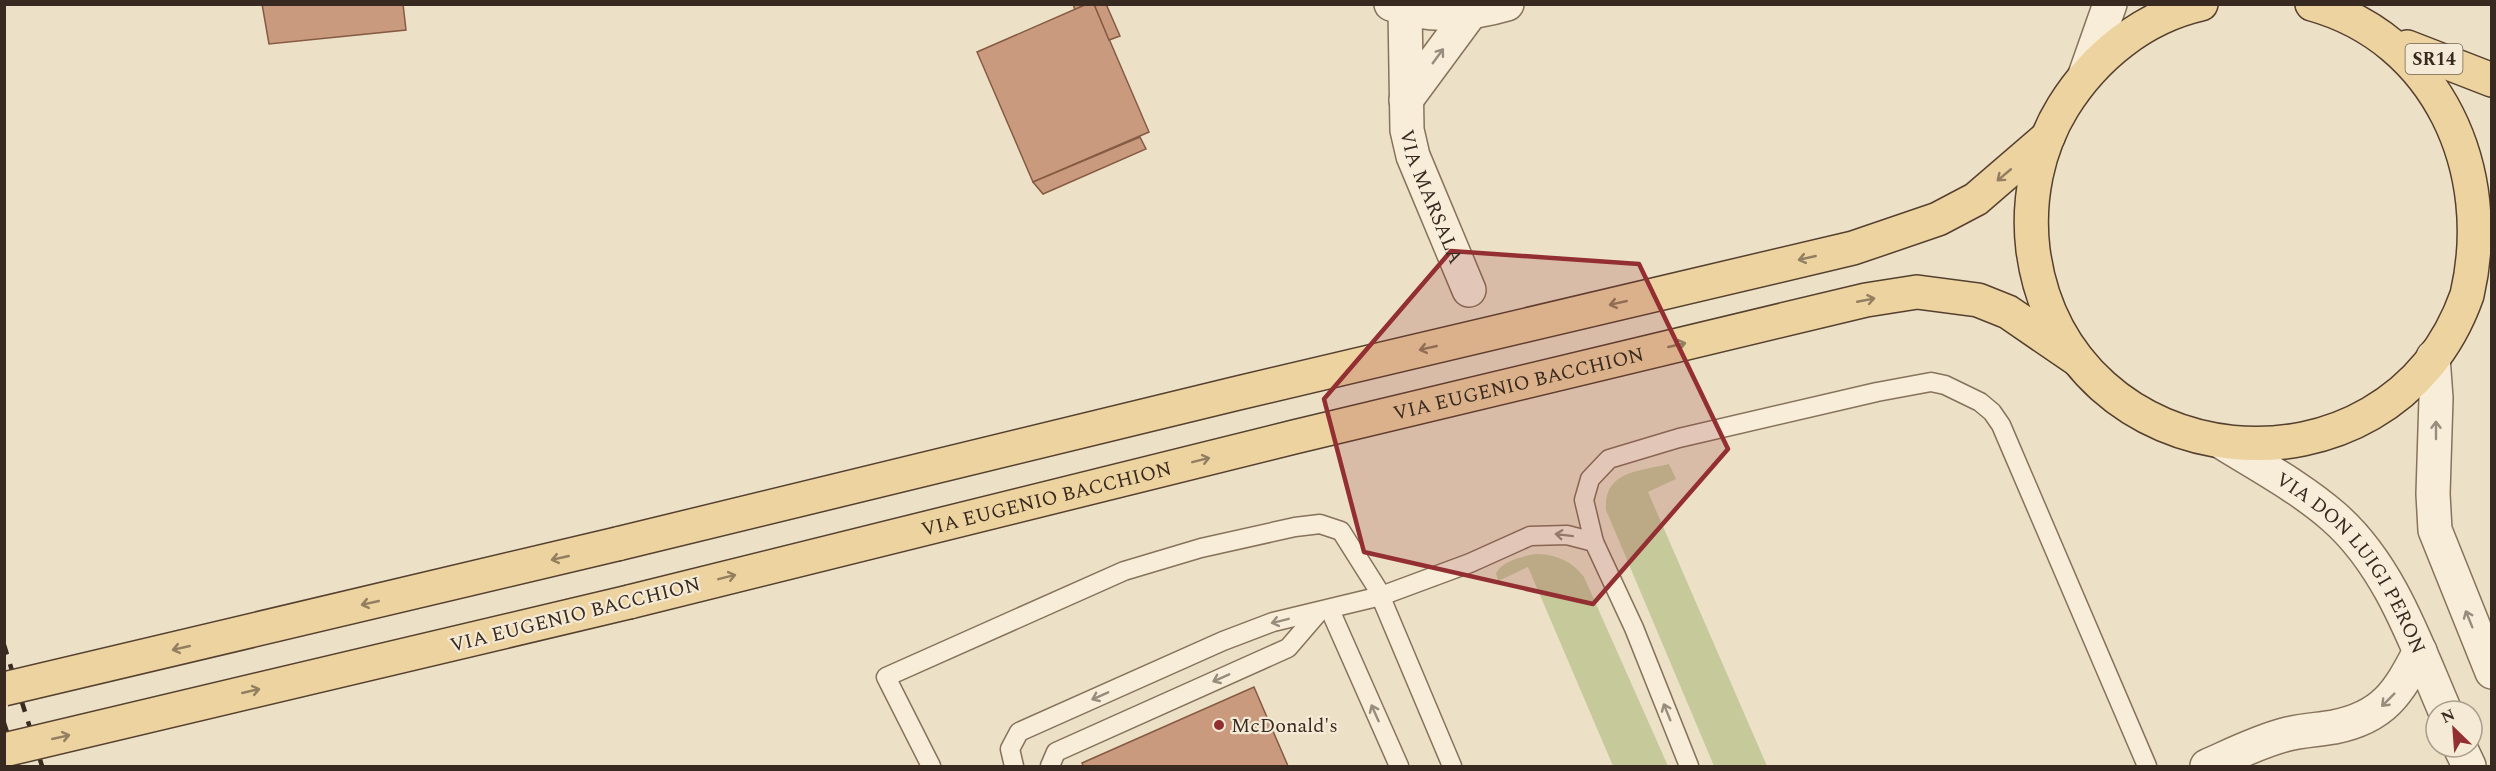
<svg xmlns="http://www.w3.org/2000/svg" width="2496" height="771" font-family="Spectral,serif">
	<rect width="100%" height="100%" fill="#ece0c6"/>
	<g fill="#c6ca9a">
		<path d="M1669 464 1676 479 1648 492 1767 766H1714L1606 510C1603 471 1640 471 1669 464Z"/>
		<path d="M1538 554C1557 555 1572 561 1584 577L1668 766H1613L1528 567 1498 581 1496 573C1502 561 1525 555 1538 554Z"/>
	</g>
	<g fill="#c99a7e" stroke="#855b43" stroke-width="1.5">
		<polygon points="262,4 403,4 406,30 269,44"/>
		<polygon points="1073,4 1087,4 1075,10"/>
		<polygon points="1087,4 1094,4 1149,132 1033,182 977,52"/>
		<polygon points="1094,4 1106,4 1120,36 1109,40"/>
		<polygon points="1140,137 1146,149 1043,194 1033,182"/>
		<polygon points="1254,687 1288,766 1083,766 1082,763"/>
	</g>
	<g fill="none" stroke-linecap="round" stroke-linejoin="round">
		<defs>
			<g id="service">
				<polyline points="1594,542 1584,500 1590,479 1609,459 1679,438 1877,392 1931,382 1945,385 1980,402 1992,412 2001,425 2147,766"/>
				<polyline points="1330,610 1399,766"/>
				<polyline points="931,766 886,677 1124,571 1201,548 1295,527 1320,524 1341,531 1377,588 1452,766"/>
				<polyline points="1014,766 1010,749 1019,732 1223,641 1273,622 1381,596 1470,563 1530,536 1567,535 1594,542 1634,628 1689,766"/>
				<polyline points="1050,766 1056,752 1288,648 1319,612"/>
			</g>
			<g id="minor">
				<path d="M1391 4C1428 18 1470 15 1507 4"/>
				<path id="s1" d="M1405 9 1407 130 1413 156 1469 290"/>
				<polyline points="2085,75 2110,4"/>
				<polyline points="1406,100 1471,12"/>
				<path d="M2207 766C2232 755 2258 742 2284 735 2301 730 2317 730 2334 727 2384 717 2398 693 2420 651"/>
			</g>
			<g id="tertiary">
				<polyline points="2433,357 2436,398 2433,494 2435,530 2492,672"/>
				<path id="s2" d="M2223 443C2260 466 2301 488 2334 517 2390 566 2416 644 2445 711"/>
				<polyline points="2460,747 2469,766"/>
			</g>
			<g id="primary">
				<path d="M2201 4C2143 17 2094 57 2063 107 2037 149 2027 201 2033 250 2064 483 2389 515 2467 295 2496 170 2438 39 2312 4"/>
				<polyline points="2407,47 2492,80"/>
				<polyline points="617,544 1234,394 1853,248 1938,219 1976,199 2048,137"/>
				<path id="s3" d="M629 602 1294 437 1866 300 1917 292 1978 300 2008 312 2078 360"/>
			</g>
		</defs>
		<use href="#service" stroke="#87725c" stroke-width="21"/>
		<use href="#minor" stroke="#87725c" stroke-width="36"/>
		<use href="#tertiary" stroke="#87725c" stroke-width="36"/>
		<use href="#primary" stroke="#554030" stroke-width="36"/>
		<use href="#service" stroke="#f7edd9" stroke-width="18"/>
		<use href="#minor" stroke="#f7edd9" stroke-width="33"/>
		<use href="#tertiary" stroke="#f7edd9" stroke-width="33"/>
		<use href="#primary" stroke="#edd3a0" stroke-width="33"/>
		<g stroke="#382a20" stroke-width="4.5" stroke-dasharray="10 10" stroke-linecap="butt">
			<polyline points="4,645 42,766"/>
			<polyline points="4,723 18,766"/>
		</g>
		<defs>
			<g id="primary-bridge">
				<polyline points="4,689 617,544"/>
				<polyline points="4,750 629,602"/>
			</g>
		</defs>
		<use href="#primary-bridge" stroke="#554030" stroke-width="36" stroke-linecap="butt"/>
		<use href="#primary-bridge" stroke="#edd3a0" stroke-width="33"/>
	</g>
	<defs><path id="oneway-shaft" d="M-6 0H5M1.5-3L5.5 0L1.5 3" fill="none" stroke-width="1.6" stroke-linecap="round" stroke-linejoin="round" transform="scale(1.5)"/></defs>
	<g stroke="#988c7c">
		<use href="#oneway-shaft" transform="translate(1438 56) rotate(-54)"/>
		<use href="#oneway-shaft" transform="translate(2436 430) rotate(-90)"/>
		<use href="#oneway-shaft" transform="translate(1564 535) rotate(-173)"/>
		<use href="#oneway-shaft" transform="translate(2469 619) rotate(-112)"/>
		<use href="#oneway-shaft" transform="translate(1280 621) rotate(166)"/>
		<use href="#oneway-shaft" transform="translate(1221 678) rotate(156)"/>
		<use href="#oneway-shaft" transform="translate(1100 696) rotate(156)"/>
		<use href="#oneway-shaft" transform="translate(2388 700) rotate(135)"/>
		<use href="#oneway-shaft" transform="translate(1667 712) rotate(-112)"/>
		<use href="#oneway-shaft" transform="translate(1375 713) rotate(-114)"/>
	</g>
	<g stroke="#927e60">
		<use href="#oneway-shaft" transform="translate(2004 175) rotate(140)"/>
		<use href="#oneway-shaft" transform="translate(1807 258) rotate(167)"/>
		<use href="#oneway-shaft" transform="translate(1866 300) rotate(-11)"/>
		<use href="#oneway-shaft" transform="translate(1618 303) rotate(167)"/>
		<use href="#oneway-shaft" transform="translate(1677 345) rotate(-13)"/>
		<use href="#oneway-shaft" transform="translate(1428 348) rotate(167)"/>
		<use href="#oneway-shaft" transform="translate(1201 460) rotate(-14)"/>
		<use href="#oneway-shaft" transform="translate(560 558) rotate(167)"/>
		<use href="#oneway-shaft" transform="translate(727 577) rotate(-14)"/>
		<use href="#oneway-shaft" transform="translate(370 603) rotate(167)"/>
		<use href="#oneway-shaft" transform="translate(181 648) rotate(167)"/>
		<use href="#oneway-shaft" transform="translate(251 691) rotate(-13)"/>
		<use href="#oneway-shaft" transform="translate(61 737) rotate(-13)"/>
	</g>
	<path fill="#932f33" fill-opacity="0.2" stroke="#932f33" stroke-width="4.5" stroke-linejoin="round" d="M1451 251 1639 264 1728 449 1593 604 1364 552 1324 399Z"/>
	<circle fill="#932f33" stroke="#f4ead5" stroke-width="2" cx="1219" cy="725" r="6"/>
	<g text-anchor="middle" stroke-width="4.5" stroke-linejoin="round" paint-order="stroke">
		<rect fill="#f4ead5" stroke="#706456" stroke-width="1.5" x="2405.5" y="44" width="57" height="30" rx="4.5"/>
		<g font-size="18" font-weight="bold" fill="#382a20">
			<text x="2434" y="65">SR14</text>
		</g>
		<g font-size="20" fill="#382a20" stroke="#f4ead5">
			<text dy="7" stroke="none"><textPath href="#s1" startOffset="192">VIA MARSALA</textPath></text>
			<text dy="7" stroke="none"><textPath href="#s3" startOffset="916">VIA EUGENIO BACCHION</textPath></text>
			<text dy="7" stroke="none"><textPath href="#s3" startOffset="430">VIA EUGENIO BACCHION</textPath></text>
			<text dy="7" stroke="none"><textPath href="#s2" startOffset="180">VIA DON LUIGI PERON</textPath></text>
			<text transform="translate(575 614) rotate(-14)" y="7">VIA EUGENIO BACCHION</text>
		</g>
		<g font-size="20" fill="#382a20" stroke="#f4ead5" text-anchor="start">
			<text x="1231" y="732">McDonald's</text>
		</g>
	</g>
	<rect width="2496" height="771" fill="none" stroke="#382a20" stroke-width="12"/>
	<g transform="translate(2454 729) rotate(335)"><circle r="28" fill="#f4ead5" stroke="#a99d8d" stroke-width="1.5"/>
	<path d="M0-4.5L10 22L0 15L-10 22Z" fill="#932f33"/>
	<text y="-9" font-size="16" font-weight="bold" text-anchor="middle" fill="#382a20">N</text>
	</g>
</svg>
